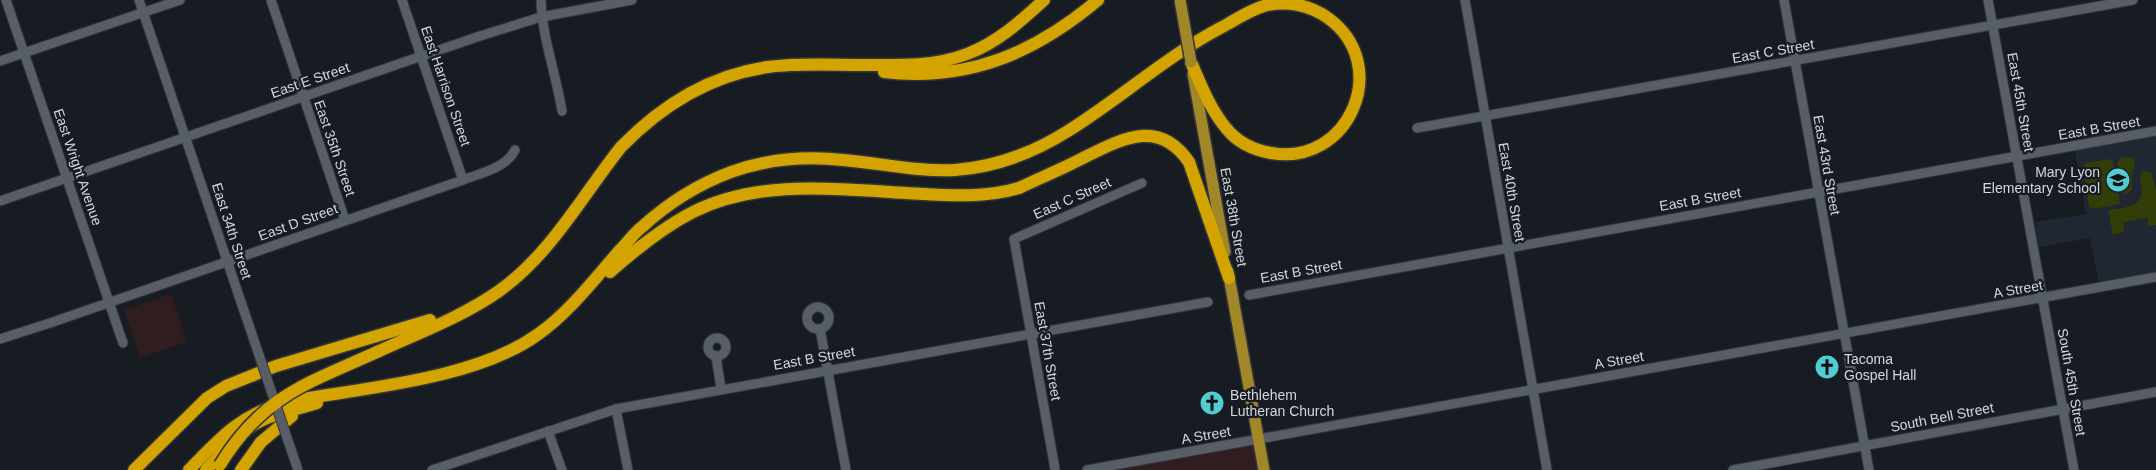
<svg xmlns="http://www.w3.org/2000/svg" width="2156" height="470" font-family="Arial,sans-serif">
	<rect width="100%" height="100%" fill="#171c23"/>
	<g fill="#301d1f">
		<polygon points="171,294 187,342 140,358 124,310"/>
		<polygon points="1258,439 1264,470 1087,470"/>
	</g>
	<polygon fill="#1f2832" points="2156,131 2156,277 2100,288 2090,238 2039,247 2035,222 2086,214 2074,146"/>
	<g fill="#333d08">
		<path d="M2128 157 2132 158 2135 164C2134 168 2132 173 2132 177 2132 186 2135 191 2124 195L2117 163 2120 158Z"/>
		<polygon points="2109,159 2113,162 2120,204 2092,209 2089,206 2083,167 2086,163"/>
		<path d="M2144 171 2151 173 2156 190V225L2149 227 2147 218 2123 222 2124 231 2113 235 2108 210C2120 208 2141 208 2142 192 2142 186 2140 180 2140 175Z"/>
	</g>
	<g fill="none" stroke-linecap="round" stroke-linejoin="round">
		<defs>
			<g id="minor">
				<polyline points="6,0 123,343"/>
				<polyline points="139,0 241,302"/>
				<polyline points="271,0 345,220"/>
				<polyline points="402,0 463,180"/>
				<path d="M541 0C542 37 556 74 562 111"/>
				<polyline points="1465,0 1547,470"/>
				<polyline points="1784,0 1869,470"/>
				<polyline points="1988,0 2074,470"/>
				<polyline points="0,61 180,0"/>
				<polyline points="1417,128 2133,0"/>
				<polyline points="0,201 480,36 541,17 632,0"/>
				<polyline points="1249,295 2156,131"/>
				<circle cx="818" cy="318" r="11"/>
				<polyline points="820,329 846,470"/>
				<circle cx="717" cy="347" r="9"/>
				<path d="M0 339 50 323 463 180C481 173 506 168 515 150"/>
				<polyline points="716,356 721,389"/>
				<polyline points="616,409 628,470"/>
				<polyline points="548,431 562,470"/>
				<polyline points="1055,469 1014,239 1142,183"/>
				<polyline points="432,470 616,409 1208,302"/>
				<polyline points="1087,470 2156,277"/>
				<polyline points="1733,470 2156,392"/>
			</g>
			<g id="major">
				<polyline points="1193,74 1225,252"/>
				<polyline points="1228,271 1264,470"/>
			</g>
			<g id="highway">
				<path d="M884 72C968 82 1035 53 1098 0"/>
				<path d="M610 272C636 249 662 228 693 212 758 179 837 189 906 193 944 195 982 199 1019 188 1040 178 1062 169 1083 158 1120 140 1158 117 1189 162L1229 278"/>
				<path d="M377 352C418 333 462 317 499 291 551 254 582 196 621 147 661 106 710 75 768 67 799 63 831 65 862 65 898 65 933 67 967 54 997 43 1021 21 1044 0"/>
				<path d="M249 428C268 414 295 410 317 403"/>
				<polyline points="134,470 207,398 226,386 276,366 430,320"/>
				<path d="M189 470C220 438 240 415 285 402 361 388 474 380 537 335 570 312 595 278 621 249 628 242 634 233 642 227 667 204 699 184 731 172 767 159 805 156 843 160 880 163 917 172 955 170 996 167 1033 153 1068 131 1121 98 1168 55 1224 26 1237 19 1250 10 1264 6 1286 0 1310 5 1328 18 1393 65 1349 167 1271 153 1254 150 1237 142 1226 128 1210 109 1201 85 1191 62"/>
				<polyline points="206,470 234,440"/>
				<polyline points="241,470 261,442 292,416"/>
			</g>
		</defs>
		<use href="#minor" stroke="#32353a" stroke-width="11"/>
		<use href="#major" stroke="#32353a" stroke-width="14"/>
		<use href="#highway" stroke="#32353a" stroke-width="15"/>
		<use href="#minor" stroke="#585e66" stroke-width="9"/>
		<use href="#major" stroke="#a28729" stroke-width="11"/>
		<use href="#highway" stroke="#d3a300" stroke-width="12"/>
		<defs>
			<polyline id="minor-bridge" points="241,302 298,470"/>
			<polyline id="major-bridge" points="1180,0 1191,62"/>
			<path id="highway-bridge" d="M220 465C262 396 308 383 377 352"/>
		</defs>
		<use href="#minor-bridge" stroke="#32353a" stroke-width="11" stroke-linecap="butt"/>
		<use href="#major-bridge" stroke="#32353a" stroke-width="14" stroke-linecap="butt"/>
		<use href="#highway-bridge" stroke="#32353a" stroke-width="15" stroke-linecap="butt"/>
		<use href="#minor-bridge" stroke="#585e66" stroke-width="9"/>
		<use href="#major-bridge" stroke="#a28729" stroke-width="11"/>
		<use href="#highway-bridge" stroke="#d3a300" stroke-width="12"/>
	</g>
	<defs>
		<symbol id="school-disc" viewBox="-11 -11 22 22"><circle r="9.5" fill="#51ccd1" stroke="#171c23"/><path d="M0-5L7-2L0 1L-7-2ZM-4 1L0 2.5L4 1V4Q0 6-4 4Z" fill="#111"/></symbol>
		<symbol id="church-disc" viewBox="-11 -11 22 22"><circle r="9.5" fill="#51ccd1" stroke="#171c23"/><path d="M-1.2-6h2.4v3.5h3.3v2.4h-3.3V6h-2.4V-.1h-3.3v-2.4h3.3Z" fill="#111"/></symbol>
	</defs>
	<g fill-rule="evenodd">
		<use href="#school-disc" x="2104" y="166" width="28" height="28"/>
		<use href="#church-disc" x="1813" y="353" width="28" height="28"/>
		<use href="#church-disc" x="1198" y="389" width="28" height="28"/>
	</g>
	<g text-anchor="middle" stroke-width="4.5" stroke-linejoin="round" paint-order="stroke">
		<g font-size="14" fill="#d3d7dc" stroke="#171c23">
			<text transform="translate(1773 51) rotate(-10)" y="5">East C Street</text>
			<text transform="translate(310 80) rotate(-19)" y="5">East E Street</text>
			<text transform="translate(446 86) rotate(71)" y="5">East Harrison Street</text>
			<text transform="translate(2021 102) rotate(80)" y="5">East 45th Street</text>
			<text transform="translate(2099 128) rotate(-10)" y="5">East B Street</text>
			<text transform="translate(335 148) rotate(71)" y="5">East 35th Street</text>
			<text transform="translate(1827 165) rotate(80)" y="5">East 43rd Street</text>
			<text transform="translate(78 167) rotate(71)" y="5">East Wright Avenue</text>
			<text transform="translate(1512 192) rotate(80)" y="5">East 40th Street</text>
			<text transform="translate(1072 198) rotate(-24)" y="5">East C Street</text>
			<text transform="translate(1700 199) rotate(-10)" y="5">East B Street</text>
			<text transform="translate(1234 217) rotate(80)" y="5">East 38th Street</text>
			<text transform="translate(298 222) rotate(-20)" y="5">East D Street</text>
			<text transform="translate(232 231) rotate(72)" y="5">East 34th Street</text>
			<text transform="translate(1301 271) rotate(-10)" y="5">East B Street</text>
			<text transform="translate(2018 289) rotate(-10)" y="5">A Street</text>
			<text transform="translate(1048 351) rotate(80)" y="5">East 37th Street</text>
			<text transform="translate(814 358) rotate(-10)" y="5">East B Street</text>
			<text transform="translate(1619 360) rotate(-10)" y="5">A Street</text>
			<text transform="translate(2072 382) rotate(80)" y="5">South 45th Street</text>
			<text transform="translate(1942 417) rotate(-11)" y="5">South Bell Street</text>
			<text transform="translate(1206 435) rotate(-10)" y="5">A Street</text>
		</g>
		<g font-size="14" fill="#d3d7dc" stroke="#171c23" text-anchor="start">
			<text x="2100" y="177" text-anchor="end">Mary Lyon<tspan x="2100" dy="16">Elementary School</tspan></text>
			<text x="1844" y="364">Tacoma<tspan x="1844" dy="16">Gospel Hall</tspan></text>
			<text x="1230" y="400">Bethlehem<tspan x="1230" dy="16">Lutheran Church</tspan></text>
		</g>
	</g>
</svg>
